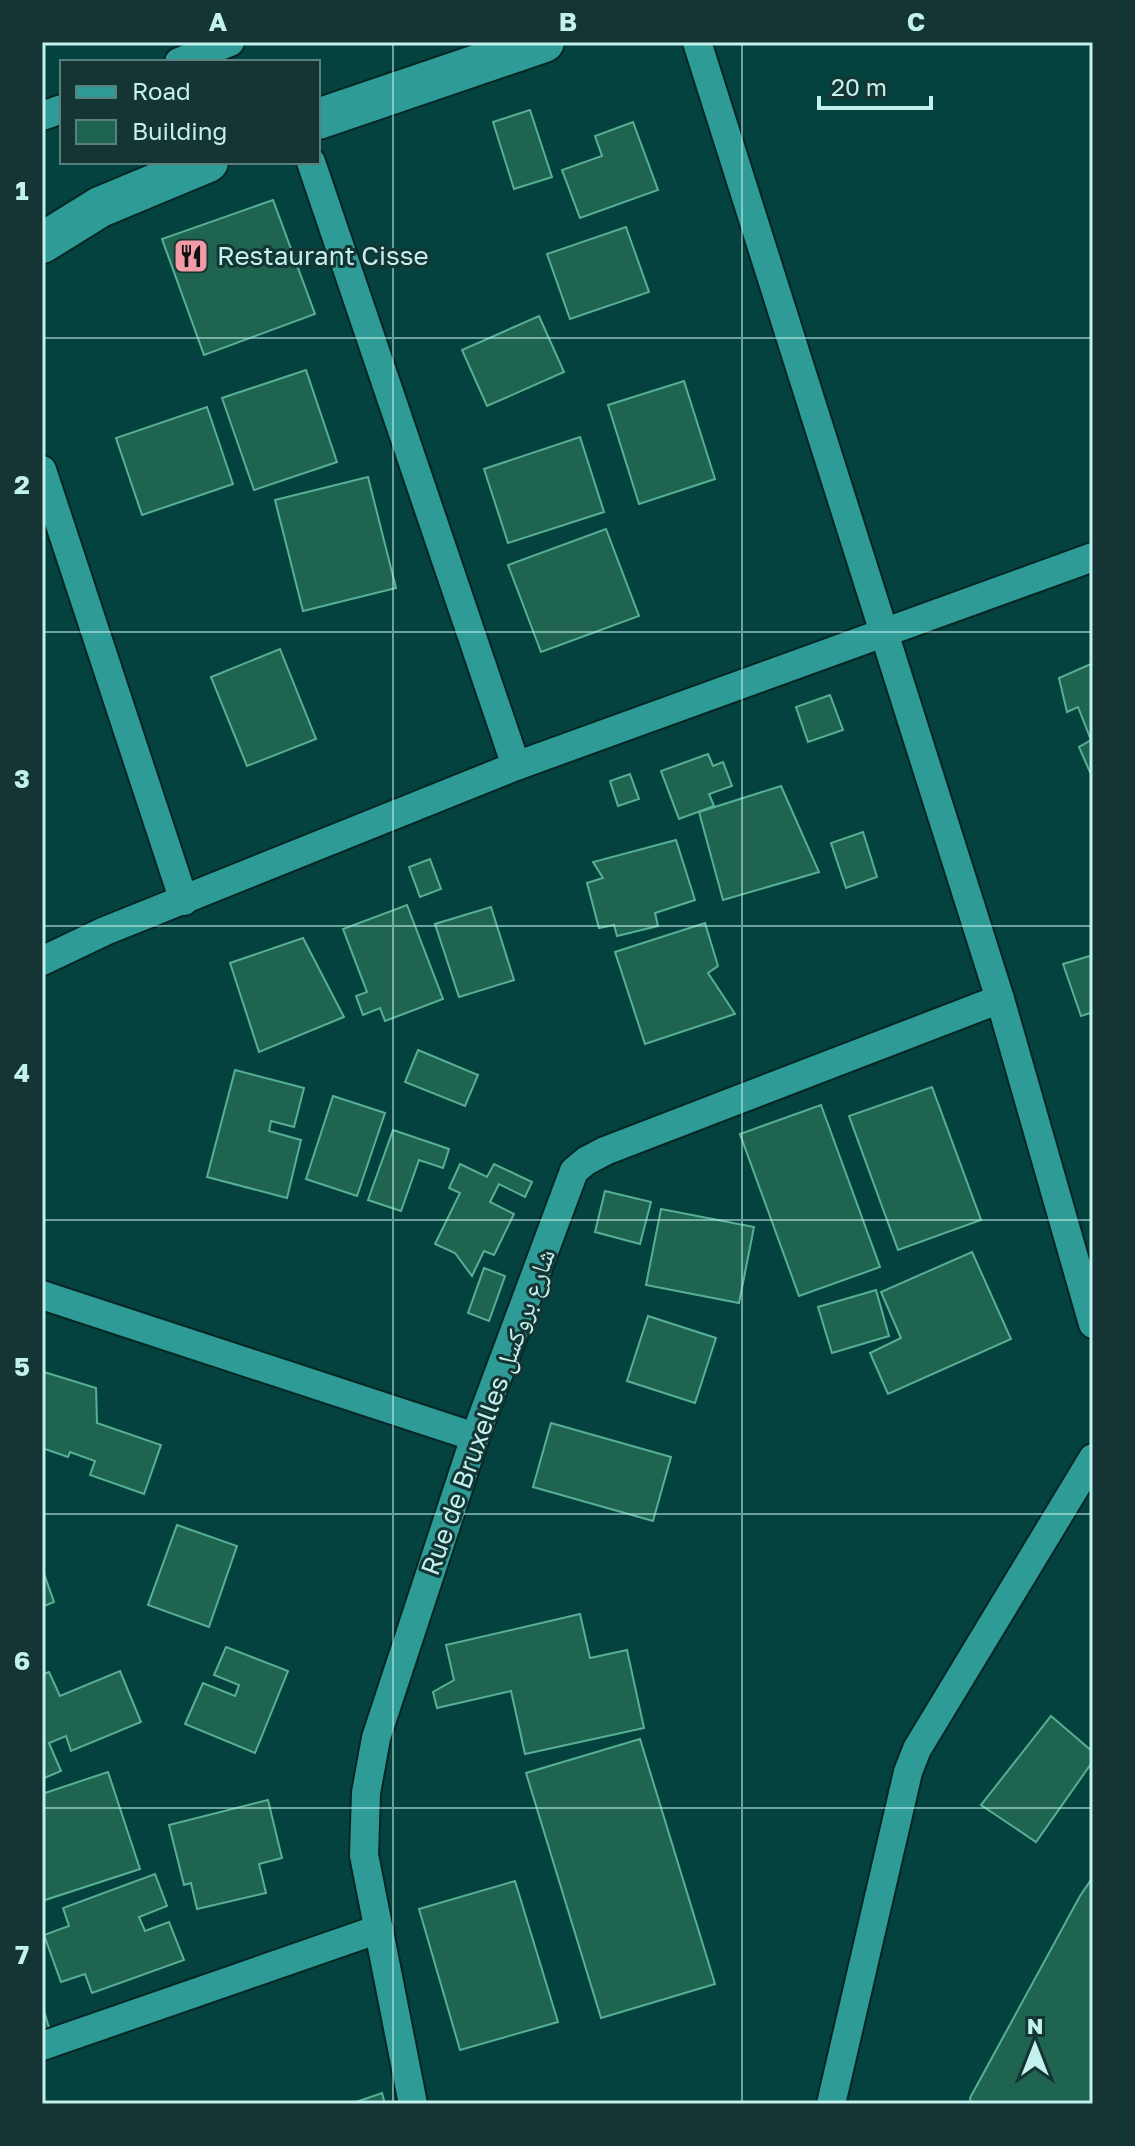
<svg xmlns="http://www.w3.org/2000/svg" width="1135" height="2146" font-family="'Golos Text','Noto Naskh Arabic',sans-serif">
	<rect width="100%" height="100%" fill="#04423f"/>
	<g fill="#1e6450" stroke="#58b094" stroke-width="2">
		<polygon points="530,110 552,177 514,189 493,122"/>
		<polygon points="633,122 658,190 580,218 562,170 602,156 595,136"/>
		<polygon points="273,200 315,314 204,355 162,239"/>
		<polygon points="626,227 649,292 570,319 547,254"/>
		<polygon points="539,316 564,372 487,406 462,350"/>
		<polygon points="306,370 337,462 254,490 222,398"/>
		<polygon points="684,381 715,479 639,504 608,405"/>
		<polygon points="207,407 233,484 142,515 116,438"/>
		<polygon points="580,437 604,512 508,543 484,469"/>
		<polygon points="368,477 396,588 303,611 275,500"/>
		<polygon points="606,529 639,616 541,652 508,565"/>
		<polygon points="280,649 316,739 247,766 211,677"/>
		<polygon points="1093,663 1093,779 1079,747 1091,740 1078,707 1067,712 1059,678"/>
		<polygon points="830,695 843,730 808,742 796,707"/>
		<polygon points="708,754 713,766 723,762 732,786 709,794 714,806 679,819 661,771"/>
		<polygon points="630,774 639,799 618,806 610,781"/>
		<polygon points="781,786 819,872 723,900 699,812"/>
		<polygon points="863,832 877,877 846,888 831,843"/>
		<polygon points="676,840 695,900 655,913 658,926 617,936 614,925 599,928 587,883 603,878 593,862"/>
		<polygon points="430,859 441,889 420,897 409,867"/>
		<polygon points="407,905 443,999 385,1021 380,1008 363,1015 356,996 367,992 343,929"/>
		<polygon points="491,907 514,980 459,997 435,924"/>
		<polygon points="705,923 718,966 708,973 735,1014 645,1044 615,952"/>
		<polygon points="303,938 344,1017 259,1052 230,963"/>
		<polygon points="1093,955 1093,1012 1081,1016 1063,964"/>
		<polygon points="418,1050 478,1075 465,1106 405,1082"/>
		<polygon points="235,1070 304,1088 294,1127 271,1121 269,1131 301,1140 287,1198 207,1177"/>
		<polygon points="932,1087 981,1220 898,1250 849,1116"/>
		<polygon points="333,1096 385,1113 357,1196 306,1179"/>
		<polygon points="821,1105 880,1267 799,1296 740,1134"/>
		<polygon points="393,1130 449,1149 443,1168 419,1160 401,1211 368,1200"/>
		<polygon points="460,1164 487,1177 494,1164 532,1182 525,1197 499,1184 490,1202 514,1214 494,1255 484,1251 472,1276 455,1253 435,1244 460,1193 449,1188"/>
		<polygon points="605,1191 651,1202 640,1244 595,1232"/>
		<polygon points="661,1209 754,1227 739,1303 646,1285"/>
		<polygon points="972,1252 1011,1339 888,1394 870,1353 901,1338 881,1292"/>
		<polygon points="484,1268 505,1276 489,1321 468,1313"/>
		<polygon points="876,1290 889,1336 832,1353 818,1307"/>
		<polygon points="648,1316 716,1338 695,1403 627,1381"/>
		<polygon points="44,1372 96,1388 97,1423 161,1445 144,1494 90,1475 95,1461 70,1452 68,1457 42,1448"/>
		<polygon points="551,1423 671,1457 653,1521 533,1487"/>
		<polygon points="177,1525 237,1546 209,1627 148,1605"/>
		<polygon points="42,1568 54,1602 42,1607"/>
		<polygon points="580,1614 590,1658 627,1650 644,1728 525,1754 511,1691 437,1708 433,1692 454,1680 446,1645"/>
		<polygon points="226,1647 288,1671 255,1753 185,1724 203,1683 235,1696 239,1685 214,1675"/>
		<polygon points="120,1671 141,1722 71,1751 66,1736 49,1743 61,1771 42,1779 42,1675 49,1672 60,1696"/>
		<polygon points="1051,1716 1093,1752 1093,1761 1036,1842 981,1805"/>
		<polygon points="640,1739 715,1984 601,2018 526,1773"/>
		<polygon points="108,1772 140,1869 42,1901 42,1794"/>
		<polygon points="268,1800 282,1858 259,1864 266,1893 197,1909 191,1883 184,1885 169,1825"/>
		<polygon points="155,1874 167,1906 139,1917 145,1931 169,1922 184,1960 92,1993 85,1974 61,1982 44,1935 69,1926 63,1908"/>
		<polygon points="1091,1880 1093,2104 971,2104 970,2098 1080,1896"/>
		<polygon points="515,1881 558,2022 460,2050 419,1909"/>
		<polygon points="42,2004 50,2031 42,2033"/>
		<polygon points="382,2093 385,2104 353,2104 353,2103"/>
	</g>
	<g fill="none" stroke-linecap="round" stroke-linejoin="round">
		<defs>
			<g id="street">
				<polyline points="697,42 1000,999 1093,1324"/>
				<polyline points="179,62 230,42"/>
				<polyline points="42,116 62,109"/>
				<polyline points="311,162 516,766"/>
				<polyline points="42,470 184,901"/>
				<polyline points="42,961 105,931 516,766 1093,557"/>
				<polyline points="42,1295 475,1437"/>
				<polyline points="42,2046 379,1929"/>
				<polyline points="413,2104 364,1855 366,1793 376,1738 475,1437 574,1171 586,1161 605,1151 1000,999"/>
				<polyline points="831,2104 908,1772 917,1749 1093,1458"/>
			</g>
			<g id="secondary">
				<polyline points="318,119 544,42"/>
				<polyline points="42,243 100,207 208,162"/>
			</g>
		</defs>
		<use href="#street" stroke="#042624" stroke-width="32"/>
		<use href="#secondary" stroke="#042624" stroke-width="44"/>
		<use href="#street" stroke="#2e9b96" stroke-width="28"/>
		<use href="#secondary" stroke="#2e9b96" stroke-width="40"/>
	</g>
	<path fill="none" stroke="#c3f1ed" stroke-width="2" stroke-opacity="0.55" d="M393 42V2104M742 42V2104M42 338H1093M42 632H1093M42 926H1093M42 1220H1093M42 1514H1093M42 1808H1093"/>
	<defs>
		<symbol id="restaurant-square" viewBox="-11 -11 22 22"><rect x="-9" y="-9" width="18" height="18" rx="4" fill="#f39aa7" stroke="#143533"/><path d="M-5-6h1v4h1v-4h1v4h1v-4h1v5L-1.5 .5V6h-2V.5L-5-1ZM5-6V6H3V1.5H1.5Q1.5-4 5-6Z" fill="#111"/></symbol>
	</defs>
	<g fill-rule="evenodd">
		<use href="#restaurant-square" x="171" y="236" width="40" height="40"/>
	</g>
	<g text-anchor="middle" stroke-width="6" stroke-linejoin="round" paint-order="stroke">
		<g font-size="26" fill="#c3f1ed" stroke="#143533" text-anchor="start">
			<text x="217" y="265">Restaurant Cisse</text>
		</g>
		<g font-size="26" fill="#c3f1ed" stroke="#143533">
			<text transform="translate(488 1412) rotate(-70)" y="9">Rue de Bruxelles شارع بروكسل</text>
		</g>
	</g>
	<rect width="1135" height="2146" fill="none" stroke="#143533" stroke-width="88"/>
	<rect x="60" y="60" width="260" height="104" fill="#143533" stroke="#5a807d" stroke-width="2"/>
	<rect x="76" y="86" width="40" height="12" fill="#2e9b96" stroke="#5a807d" stroke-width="2"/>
	<text x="132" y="100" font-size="24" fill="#c3f1ed">Road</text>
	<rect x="76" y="120" width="40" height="24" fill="#1e6450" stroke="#5a807d" stroke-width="2"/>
	<text x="132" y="140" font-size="24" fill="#c3f1ed">Building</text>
	<g transform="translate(1035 2046)" stroke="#143533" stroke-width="6" paint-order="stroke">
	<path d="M0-6L14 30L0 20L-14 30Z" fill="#c3f1ed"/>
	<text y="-12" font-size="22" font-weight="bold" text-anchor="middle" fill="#c3f1ed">N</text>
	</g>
	<path d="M819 96v12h112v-12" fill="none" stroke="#c3f1ed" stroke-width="4"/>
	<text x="831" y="96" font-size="24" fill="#c3f1ed" stroke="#143533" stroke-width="6" paint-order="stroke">20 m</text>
	<rect x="44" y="44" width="1047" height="2058" fill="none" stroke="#c3f1ed" stroke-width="3"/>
	<g font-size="26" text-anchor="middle" font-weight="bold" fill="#c3f1ed">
		<text x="218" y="31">A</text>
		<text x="568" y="31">B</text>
		<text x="916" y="31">C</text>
		<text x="22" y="200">1</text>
		<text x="22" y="494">2</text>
		<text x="22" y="788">3</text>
		<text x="22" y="1082">4</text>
		<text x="22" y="1376">5</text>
		<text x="22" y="1670">6</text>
		<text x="22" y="1964">7</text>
	</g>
</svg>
